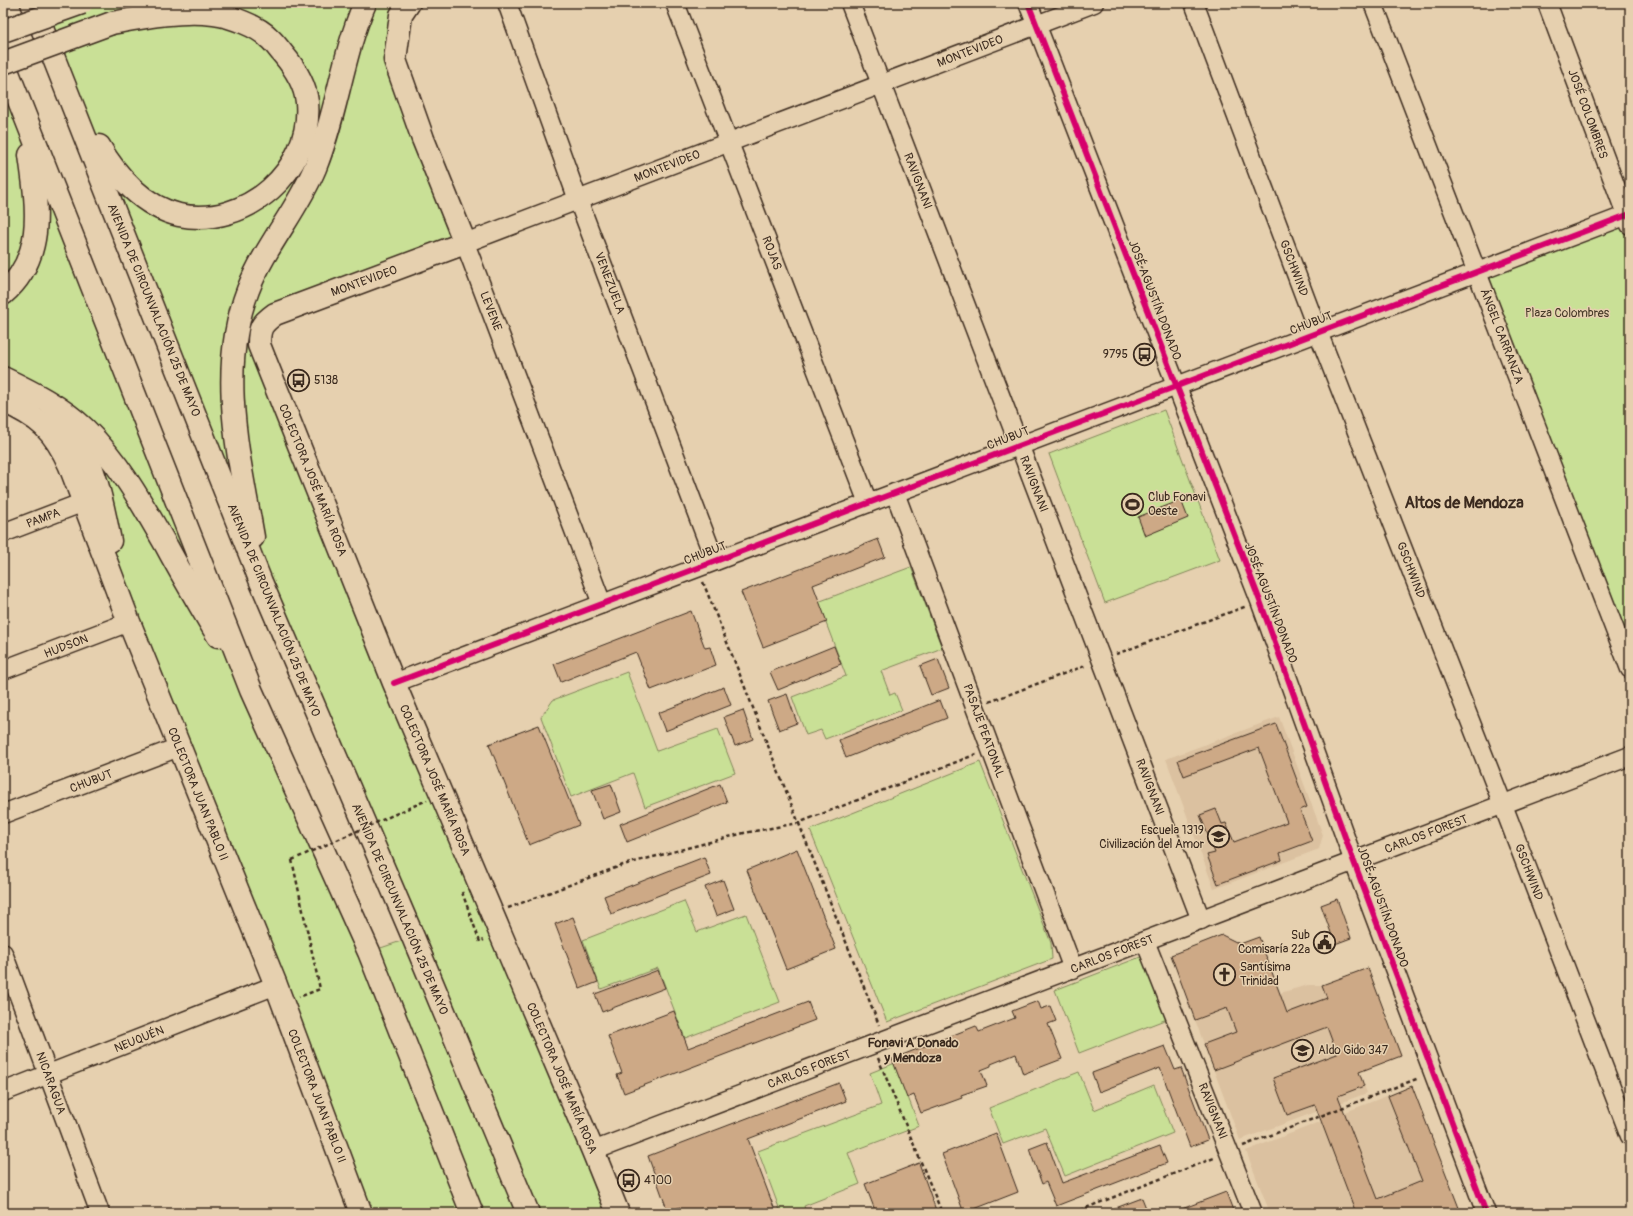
<svg xmlns="http://www.w3.org/2000/svg" width="1633" height="1216" font-family="Pangolin,sans-serif">
	<rect width="100%" height="100%" fill="#e6d0af"/>
	<filter id="ink" filterUnits="userSpaceOnUse"><feTurbulence type="fractalNoise" baseFrequency=".025" numOctaves="2"/><feDisplacementMap in="SourceGraphic" scale="8" xChannelSelector="R" yChannelSelector="G"/><feConvolveMatrix kernelMatrix="1 2 1 2 8 2 1 2 1" color-interpolation-filters="sRGB"/></filter>
	<g filter="url(#ink)">
		<g fill="#dbc1a0">
			<polygon points="1279,717 1323,835 1319,849 1214,889 1166,759"/>
			<polygon points="1368,968 1401,1056 1359,1072 1367,1093 1240,1140 1195,1020 1227,1008 1229,1012 1280,993 1308,985 1322,985"/>
			<polygon points="1412,1086 1461,1213 1270,1213 1246,1151"/>
		</g>
		<g fill="#c9e096" stroke="#82855a">
			<polygon points="32,3 409,3 395,60 465,243 259,331 618,1213 361,1213 70,466 3,401 3,60 369,952 413,937"/>
			<polygon points="1617,226 1624,229 1630,244 1630,659 1489,284 1492,274"/>
			<polygon points="1164,410 1220,560 1105,603 1049,454"/>
			<polygon points="911,567 942,648 881,671 890,695 895,693 902,710 825,739 821,730 806,735 792,697 846,676 818,602"/>
			<polygon points="627,672 657,751 718,729 735,773 645,807 633,773 571,797 541,717 553,700"/>
			<polygon points="980,762 1051,943 1052,959 887,1022 810,830"/>
			<polygon points="684,901 697,932 746,914 780,1002 685,1038 658,968 601,989 583,940"/>
			<polygon points="1143,956 1167,1019 1079,1053 1055,990"/>
			<polygon points="895,1063 919,1126 848,1153 860,1184 804,1206 806,1213 781,1213 758,1151 881,1105 870,1073"/>
			<polygon points="1079,1072 1094,1110 1154,1085 1173,1133 1065,1176 1045,1128 1003,1144 989,1108"/>
		</g>
		<g fill="#cda986" stroke="#3b2a1e">
			<polygon points="1181,500 1188,518 1145,536 1138,517"/>
			<polygon points="878,539 885,557 813,585 827,622 763,647 741,592"/>
			<polygon points="691,611 705,648 710,647 716,665 651,690 636,652 561,682 554,664"/>
			<polygon points="834,646 841,664 778,690 770,672"/>
			<polygon points="938,659 949,688 931,695 920,666"/>
			<polygon points="724,687 731,705 665,731 658,713"/>
			<polygon points="787,694 797,723 779,730 768,701"/>
			<polygon points="940,700 947,718 846,758 839,740"/>
			<polygon points="743,710 753,739 735,746 724,717"/>
			<polygon points="1276,724 1307,807 1300,810 1312,841 1280,853 1282,860 1218,884 1207,855 1215,853 1200,815 1216,809 1222,824 1226,823 1234,842 1287,822 1259,748 1184,776 1178,760"/>
			<polygon points="539,725 579,825 529,845 489,744"/>
			<polygon points="611,784 621,812 603,819 592,790"/>
			<polygon points="720,784 727,802 627,842 620,824"/>
			<polygon points="797,849 836,949 786,969 747,870"/>
			<polygon points="704,857 711,875 611,914 604,896"/>
			<polygon points="723,880 734,909 716,916 705,887"/>
			<polygon points="1337,899 1351,938 1335,944 1321,905"/>
			<polygon points="573,917 598,982 580,989 555,924"/>
			<polygon points="1222,935 1240,944 1259,937 1287,1013 1327,998 1322,985 1368,968 1401,1056 1359,1072 1364,1086 1338,1096 1378,1199 1422,1181 1388,1096 1412,1086 1461,1213 1356,1213 1315,1105 1287,1115 1273,1078 1337,1054 1327,1027 1214,1070 1204,1044 1236,1032 1227,1008 1195,1020 1171,955"/>
			<polygon points="658,970 665,988 602,1012 595,994"/>
			<polygon points="1038,1001 1041,1009 1050,1006 1056,1021 1048,1024 1062,1059 1023,1074 1016,1054 991,1064 991,1066 981,1070 987,1086 961,1095 962,1098 921,1113 914,1095 907,1098 892,1059 976,1026 979,1032 1015,1018 1012,1011"/>
			<polygon points="808,1002 815,1020 624,1093 617,1075 622,1073 608,1036 674,1011 688,1048"/>
			<polygon points="1165,1046 1175,1070 1181,1068 1208,1140 1190,1147 1160,1068 1099,1092 1092,1073"/>
			<polygon points="839,1083 846,1101 748,1139 776,1213 681,1213 680,1207 668,1212 648,1156"/>
			<polygon points="996,1133 1018,1192 964,1213 942,1154"/>
			<polygon points="1047,1142 1062,1183 1160,1146 1167,1163 1056,1206 1046,1182 1042,1184 1029,1149"/>
			<polygon points="919,1163 937,1213 876,1213 865,1184"/>
			<polygon points="1226,1192 1234,1213 1174,1213 1174,1212"/>
			<polygon points="1142,1198 1148,1213 1105,1213 1105,1212"/>
		</g>
		<g fill="none" stroke-linecap="round" stroke-linejoin="round">
			<defs>
				<g id="street">
					<polyline points="507,3 578,200 715,561"/>
					<polyline points="675,3 868,503"/>
					<polyline points="850,3 1201,920"/>
					<polyline points="1028,3 1260,601 1354,862 1486,1213"/>
					<polyline points="1194,3 1318,332 1503,805 1630,1136"/>
					<polyline points="1373,3 1630,669"/>
					<polyline points="1547,3 1630,225"/>
					<polyline points="895,493 1073,969"/>
					<polyline points="3,533 84,502"/>
					<polyline points="602,604 465,243 1094,3"/>
					<polyline points="3,670 129,622"/>
					<polyline points="394,683 1630,214"/>
					<polyline points="3,814 179,747"/>
					<polyline points="1145,941 1253,1213"/>
					<polyline points="3,953 100,1213"/>
					<polyline points="3,1092 276,985"/>
					<polyline points="593,1151 1630,756"/>
				</g>
				<g id="secondary">
					<path d="M409 3 401 15 395 60 423 139 465 243 275 314C261 324 259 328 259 345L394 683 593 1151 618 1213"/>
					<path d="M3 401C39 417 54 430 70 466L129 622 276 985 361 1213"/>
					<path d="M54 412C62 420 70 428 77 438 96 467 103 507 110 541"/>
				</g>
				<g id="highway">
					<polyline points="32,3 261,582 413,937 528,1213"/>
					<polyline points="3,60 251,690 369,952 472,1213"/>
					<path d="M99 146C116 176 144 207 179 215 246 229 313 170 307 102 305 84 294 67 283 54 278 48 274 42 269 38 258 26 230 16 214 14 180 10 145 17 112 23"/>
					<path d="M3 294C46 257 37 206 30 155"/>
					<path d="M3 378C32 392 62 407 85 429 120 463 143 505 167 547 183 577 201 607 218 636"/>
					<path d="M253 537C239 456 217 370 248 290 265 246 297 211 315 168 337 114 342 56 365 3"/>
				</g>
			</defs>
			<use href="#street" stroke="#3b2a1e" stroke-width="21"/>
			<use href="#secondary" stroke="#3b2a1e" stroke-width="25"/>
			<use href="#highway" stroke="#3b2a1e" stroke-width="25"/>
			<g stroke="#3b2a1e" stroke-width="2.5" stroke-dasharray="4 3" stroke-linecap="butt">
				<polyline points="703,582 879,1025"/>
				<polyline points="1116,654 1247,606"/>
				<polyline points="989,702 1087,665"/>
				<polyline points="292,860 320,989 299,997"/>
				<polyline points="462,892 480,942 484,940"/>
				<polyline points="508,908 623,865 744,833 798,823 977,754"/>
				<polyline points="878,1058 942,1213"/>
				<polyline points="1243,1146 1419,1078"/>
				<polyline points="1073,1213 1214,1158"/>
			</g>
			<use href="#street" stroke="#e6d0af" stroke-width="18"/>
			<use href="#secondary" stroke="#e6d0af" stroke-width="22"/>
			<use href="#highway" stroke="#e6d0af" stroke-width="22"/>
			<defs>
				<g id="highway-bridge">
					<polyline points="3,31 82,3"/>
					<polyline points="3,63 112,23"/>
				</g>
			</defs>
			<use href="#highway-bridge" stroke="#3b2a1e" stroke-width="25" stroke-linecap="butt"/>
			<polyline stroke="#3b2a1e" stroke-width="2.5" stroke-dasharray="4 3" stroke-linecap="butt" points="292,860 427,800"/>
			<use href="#highway-bridge" stroke="#e6d0af" stroke-width="22"/>
			<defs>
				<g id="cycleway">
					<polyline points="1028,3 1260,601 1354,862 1486,1213"/>
					<polyline points="394,683 1630,214"/>
				</g>
			</defs>
			<use href="#cycleway" stroke="#e6d0af" stroke-width="8"/>
			<use href="#cycleway" stroke="#d6006c" stroke-width="6"/>
		</g>
	</g>
	<defs>
		<symbol id="bus-ring" viewBox="-11 -11 22 22"><circle r="9.5" fill="#e6d0af" stroke="#3b2a1e" stroke-width="1.5"/><path d="M-5-6H5V4H4V6H2V4H-2V6H-4V4H-5ZM-3.5-4V0h7V-4ZM-3.5 1.2v1.5H-2V1.2ZM2 1.2v1.5H3.5V1.2Z" fill="#3b2a1e"/></symbol>
		<symbol id="stadium-ring" viewBox="-11 -11 22 22"><circle r="9.5" fill="#e6d0af" stroke="#3b2a1e" stroke-width="1.5"/><path d="M0-5a6.5 5 0 1 0 0 10a6.5 5 0 1 0 0-10ZM-3.5-1.8h7v3.6h-7Z" fill="#3b2a1e"/></symbol>
		<symbol id="school-ring" viewBox="-11 -11 22 22"><circle r="9.5" fill="#e6d0af" stroke="#3b2a1e" stroke-width="1.5"/><path d="M0-5L7-2L0 1L-7-2ZM-4 1L0 2.5L4 1V4Q0 6-4 4Z" fill="#3b2a1e"/></symbol>
		<symbol id="civic-ring" viewBox="-11 -11 22 22"><circle r="9.5" fill="#e6d0af" stroke="#3b2a1e" stroke-width="1.5"/><path d="M-.6-6.5H3V-4.5H.6V-3L4-1V1h2V6H-6V1h2V-1L-.6-3ZM-1.2 2.5V6h2.4V2.5Z" fill="#3b2a1e"/></symbol>
		<symbol id="church-ring" viewBox="-11 -11 22 22"><circle r="9.5" fill="#e6d0af" stroke="#3b2a1e" stroke-width="1.5"/><path d="M-1.2-6h2.4v3.5h3.3v2.4h-3.3V6h-2.4V-.1h-3.3v-2.4h3.3Z" fill="#3b2a1e"/></symbol>
	</defs>
	<g fill-rule="evenodd">
		<use href="#bus-ring" x="1132" y="342" width="25" height="25"/>
		<use href="#bus-ring" x="286" y="368" width="25" height="25"/>
		<use href="#stadium-ring" x="1120" y="492" width="25" height="25"/>
		<use href="#school-ring" x="1206" y="824" width="25" height="25"/>
		<use href="#civic-ring" x="1312" y="930" width="25" height="25"/>
		<use href="#church-ring" x="1212" y="962" width="25" height="25"/>
		<use href="#school-ring" x="1290" y="1038" width="25" height="25"/>
		<use href="#bus-ring" x="616" y="1168" width="25" height="25"/>
	</g>
	<g text-anchor="middle" stroke-width="3" stroke-linejoin="round" paint-order="stroke">
		<g font-size="12" fill="#3b2a1e" stroke="#e6d0af">
			<text transform="translate(970 51) rotate(-21)" y="4">MONTEVIDEO</text>
			<text transform="translate(1588 114) rotate(70)" y="4">JOSÉ COLOMBRES</text>
			<text transform="translate(667 166) rotate(-21)" y="4">MONTEVIDEO</text>
			<text transform="translate(918 181) rotate(69)" y="4">RAVIGNANI</text>
			<text transform="translate(772 253) rotate(69)" y="4">ROJAS</text>
			<text transform="translate(1294 268) rotate(69)" y="4">GSCHWIND</text>
			<text transform="translate(364 281) rotate(-20)" y="4">MONTEVIDEO</text>
			<text transform="translate(610 283) rotate(69)" y="4">VENEZUELA</text>
			<text transform="translate(1155 300) rotate(69)" y="4">JOSÉ AGUSTÍN DONADO</text>
			<text transform="translate(154 310) rotate(68)" y="4">AVENIDA DE CIRCUNVALACIÓN 25 DE MAYO</text>
			<text transform="translate(491 311) rotate(69)" y="4">LEVENE</text>
			<text transform="translate(1311 323) rotate(-21)" y="4">CHUBUT</text>
			<text transform="translate(1502 336) rotate(69)" y="4">ÁNGEL CARRANZA</text>
			<text transform="translate(1008 438) rotate(-21)" y="4">CHUBUT</text>
			<text transform="translate(313 480) rotate(68)" y="4">COLECTORA JOSÉ MARÍA ROSA</text>
			<text transform="translate(1034 484) rotate(69)" y="4">RAVIGNANI</text>
			<text transform="translate(43 518) rotate(-21)" y="4">PAMPA</text>
			<text transform="translate(705 553) rotate(-21)" y="4">CHUBUT</text>
			<text transform="translate(1411 570) rotate(69)" y="4">GSCHWIND</text>
			<text transform="translate(1271 603) rotate(69)" y="4">JOSÉ AGUSTÍN DONADO</text>
			<text transform="translate(274 610) rotate(68)" y="4">AVENIDA DE CIRCUNVALACIÓN 25 DE MAYO</text>
			<text transform="translate(66 646) rotate(-21)" y="4">HUDSON</text>
			<text transform="translate(984 731) rotate(70)" y="4">PASAJE PEATONAL</text>
			<text transform="translate(435 780) rotate(67)" y="4">COLECTORA JOSÉ MARÍA ROSA</text>
			<text transform="translate(91 781) rotate(-21)" y="4">CHUBUT</text>
			<text transform="translate(1150 787) rotate(69)" y="4">RAVIGNANI</text>
			<text transform="translate(198 794) rotate(68)" y="4">COLECTORA JUAN PABLO II</text>
			<text transform="translate(1426 834) rotate(-21)" y="4">CARLOS FOREST</text>
			<text transform="translate(1529 872) rotate(69)" y="4">GSCHWIND</text>
			<text transform="translate(1383 907) rotate(70)" y="4">JOSÉ AGUSTÍN DONADO</text>
			<text transform="translate(400 909) rotate(67)" y="4">AVENIDA DE CIRCUNVALACIÓN 25 DE MAYO</text>
			<text transform="translate(1112 954) rotate(-21)" y="4">CARLOS FOREST</text>
			<text transform="translate(139 1039) rotate(-22)" y="4">NEUQUÉN</text>
			<text transform="translate(809 1069) rotate(-21)" y="4">CARLOS FOREST</text>
			<text transform="translate(562 1078) rotate(67)" y="4">COLECTORA JOSÉ MARÍA ROSA</text>
			<text transform="translate(51 1083) rotate(70)" y="4">NICARAGUA</text>
			<text transform="translate(317 1096) rotate(69)" y="4">COLECTORA JUAN PABLO II</text>
			<text transform="translate(1213 1111) rotate(68)" y="4">RAVIGNANI</text>
		</g>
		<g font-size="12" fill="#493c2a" stroke="#e6d0af">
			<text x="1567" y="317">Plaza Colombres</text>
		</g>
		<g font-size="12" fill="#3b2a1e" stroke="#e6d0af" text-anchor="start">
			<text x="1128" y="358" text-anchor="end">9795</text>
			<text x="314" y="384">5138</text>
			<text x="1148" y="501">Club Fonavi<tspan x="1148" dy="14">Oeste</tspan></text>
			<text x="1204" y="834" text-anchor="end">Escuela 1319<tspan x="1204" dy="14">Civilización del Amor</tspan></text>
			<text x="1310" y="939" text-anchor="end">Sub<tspan x="1310" dy="14">Comisaría 22ª</tspan></text>
			<text x="1240" y="971">Santísima<tspan x="1240" dy="14">Trinidad</tspan></text>
			<text x="1318" y="1054">Aldo Gido 347</text>
			<text x="644" y="1184">4100</text>
		</g>
		<g font-size="13" font-weight="bold" fill="#3b2a1e" stroke="#e6d0af">
			<text x="913" y="1047">Fonavi A Donado<tspan x="913" dy="15">y Mendoza</tspan></text>
		</g>
		<g font-size="16" font-weight="bold" fill="#3b2a1e" stroke="#e6d0af">
			<text x="1464" y="508">Altos de Mendoza</text>
		</g>
	</g>
	<rect width="1633" height="1216" fill="none" stroke="#e6d0af" stroke-width="16"/>
	<rect x="8" y="8" width="1617" height="1200" fill="none" stroke="#3b2a1e" stroke-width="1.5" filter="url(#ink)"/>
</svg>
